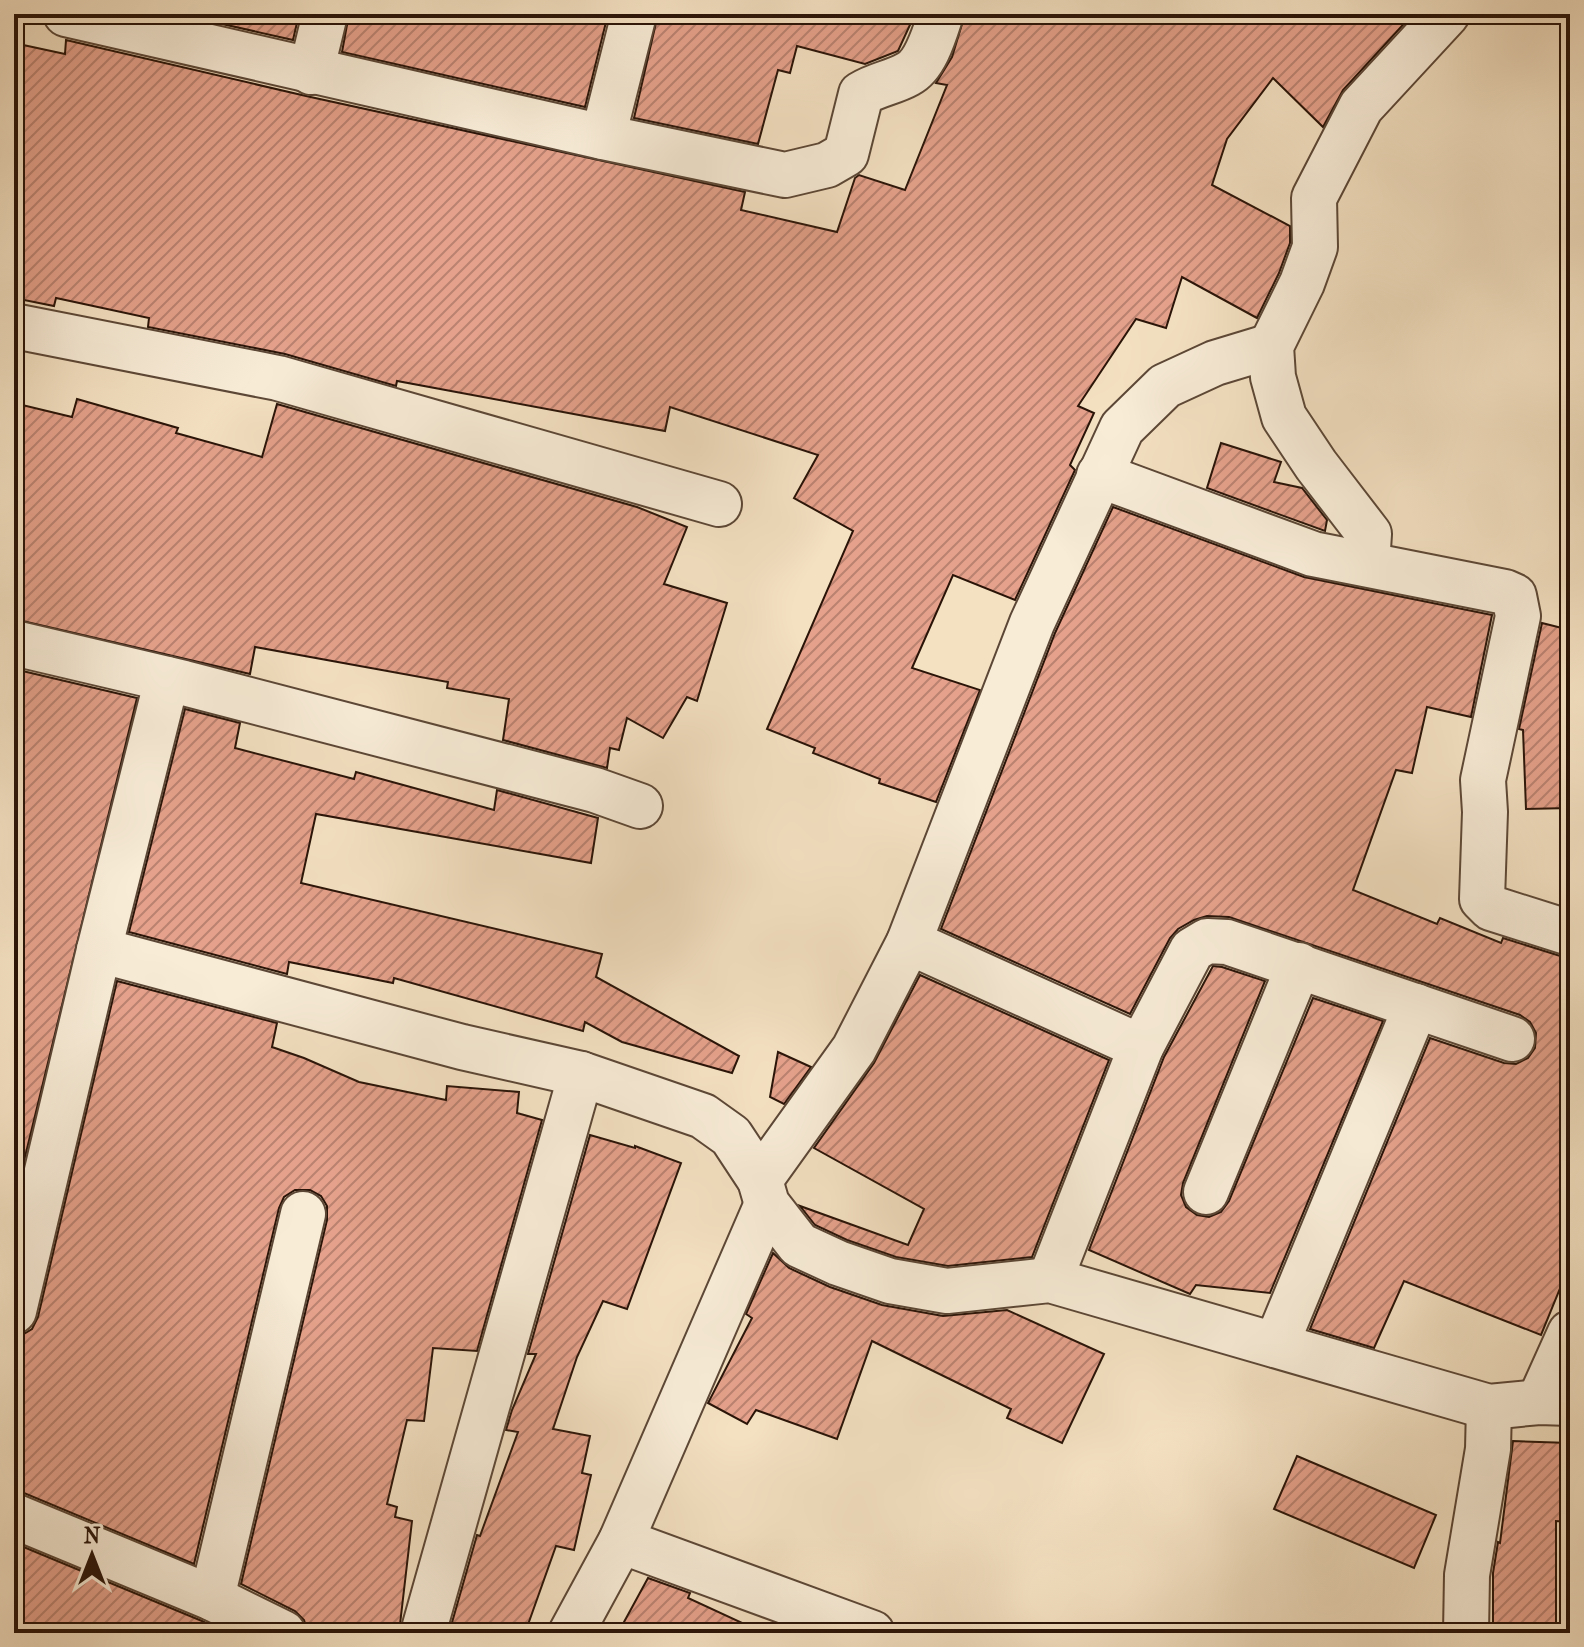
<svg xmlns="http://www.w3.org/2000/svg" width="1584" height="1647" font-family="'IM FELL French Canon',serif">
	<defs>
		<pattern id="building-hatch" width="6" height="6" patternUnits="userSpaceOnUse" patternTransform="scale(2)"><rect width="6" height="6" fill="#e5a18b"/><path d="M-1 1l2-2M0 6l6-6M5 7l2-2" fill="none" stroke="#ba8270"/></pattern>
	</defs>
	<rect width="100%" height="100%" fill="#f4e1c2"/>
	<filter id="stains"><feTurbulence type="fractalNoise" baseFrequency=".0025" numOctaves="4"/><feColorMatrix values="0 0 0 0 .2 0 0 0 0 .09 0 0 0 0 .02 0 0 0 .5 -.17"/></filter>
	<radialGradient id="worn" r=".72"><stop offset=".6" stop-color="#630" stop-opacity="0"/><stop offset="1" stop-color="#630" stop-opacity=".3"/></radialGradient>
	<g fill="url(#building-hatch)" stroke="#2a1408" stroke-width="2">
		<polygon points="178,14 299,14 293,40"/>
		<polygon points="349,14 608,14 585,107 342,52"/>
		<polygon points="658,14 915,14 898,51 865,64 797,46 790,73 778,70 758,144 634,118"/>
		<polygon points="965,14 1413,14 1343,90 1323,127 1273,78 1227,139 1212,185 1290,226 1290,243 1279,273 1257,318 1182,277 1166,328 1136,319 1078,406 1094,413 1070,465 1075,470 1015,600 953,575 912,668 980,690 936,802 879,783 880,779 813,753 815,748 767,729 853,531 794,498 818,455 670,407 665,431 397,381 396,386 285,354 148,327 149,318 56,298 54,306 14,298 14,43 65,54 66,40 306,96 745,192 741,210 837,232 855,178 859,175 905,190 947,85 936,83 952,57"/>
		<polygon points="77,399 178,428 176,433 262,457 277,404 637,507 687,527 664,584 727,603 697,701 687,697 663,738 627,718 619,750 610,748 607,768 503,740 509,699 447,688 448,682 255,647 250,674 14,619 14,403 72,417"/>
		<polygon points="1221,443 1281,462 1274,482 1302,488 1327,520 1325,531 1207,488"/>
		<polygon points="1113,507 1304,577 1492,615 1471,717 1427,707 1412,773 1396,770 1353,890 1437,924 1440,918 1501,943 1503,938 1570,959 1570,1264 1541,1335 1404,1281 1374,1348 1310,1329 1430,1038 1504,1063 1516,1064 1528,1058 1535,1048 1536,1033 1530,1022 1520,1015 1229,917 1207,916 1194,920 1178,929 1170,938 1130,1014 941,929 1055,633"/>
		<polygon points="1542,623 1570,630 1570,808 1526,809 1523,730 1519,729"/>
		<polygon points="14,669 137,698 14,1202"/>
		<polygon points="185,709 240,723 235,748 354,779 356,772 494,810 497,790 598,818 591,863 316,814 301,883 602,954 596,977 739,1056 732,1073 622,1042 585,1022 583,1031 394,978 393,983 289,962 287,974 129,932"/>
		<polygon points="1213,966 1222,967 1265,981 1183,1183 1181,1195 1186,1207 1197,1215 1209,1217 1221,1212 1229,1201 1313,998 1383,1021 1270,1293 1196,1285 1190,1294 1089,1250 1164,1057"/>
		<polygon points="920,975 1109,1060 1032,1257 948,1266 896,1257 847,1240 815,1225 800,1206 908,1245 924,1209 814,1148 874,1063"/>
		<polygon points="117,981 277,1023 272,1047 304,1058 359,1082 446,1100 447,1086 519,1092 517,1113 542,1120 477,1351 433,1348 424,1421 407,1420 387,1504 397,1507 395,1517 412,1521 399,1633 308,1633 304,1620 295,1611 241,1584 327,1220 327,1206 321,1196 310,1190 295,1190 284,1197 279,1208 194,1564 24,1493 14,1492 14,1335 22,1335 32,1329 38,1317"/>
		<polygon points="778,1052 811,1067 784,1104 770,1097"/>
		<polygon points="590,1135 635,1148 635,1146 681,1163 627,1309 603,1301 577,1357 553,1429 590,1436 582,1473 591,1475 574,1550 556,1546 525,1633 449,1633 477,1535 480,1536 518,1432 506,1430 512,1410 536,1354 528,1354"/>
		<polygon points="773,1253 789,1268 830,1287 882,1305 943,1316 1007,1310 1104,1354 1062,1443 1007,1418 1011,1409 872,1341 837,1439 756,1410 747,1424 708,1403 752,1318 746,1314"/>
		<polygon points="1513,1441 1570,1443 1570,1522 1556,1521 1556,1633 1493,1633 1493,1573 1498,1542 1500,1543"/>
		<polygon points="1297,1456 1436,1515 1414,1568 1274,1509"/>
		<polygon points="14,1543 202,1621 226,1633 14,1633"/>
		<polygon points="648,1578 690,1593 688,1598 764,1633 618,1633"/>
	</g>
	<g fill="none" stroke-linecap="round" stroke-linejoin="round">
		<defs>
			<g id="minor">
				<path d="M66 14 603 137 785 175 827 165 846 154 861 94C877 84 892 83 908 74 926 65 935 32 941 14"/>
				<polyline points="311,72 325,14"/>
				<polyline points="603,137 634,14"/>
				<polyline points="14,326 278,378 719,504"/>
				<polyline points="1099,475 1313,554 1505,592 1514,596 1518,616 1483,780 1485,812 1482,899 1491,908 1570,933"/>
				<polyline points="1367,564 1369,534 1316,465 1284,417 1273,377 1271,346 1302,283 1315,247 1314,198 1361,107 1447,14"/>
				<polyline points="14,643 184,683 595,790 640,806"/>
				<polyline points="909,942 1141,1047"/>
				<polyline points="99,950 462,1047 581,1074 703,1116 731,1136 760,1180 767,1204 799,1245 838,1263 890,1281 947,1291 1050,1280 1489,1407 1539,1402 1570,1403"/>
				<polyline points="760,1180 854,1049 909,942 1032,623 1122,428 1165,386 1215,363 1271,346"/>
				<polyline points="1206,1192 1299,965"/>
				<polyline points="1050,1280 1141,1047 1192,950 1207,941 1227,942 1512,1039"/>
				<polyline points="14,1311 99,950 167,679"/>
				<polyline points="1276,1345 1416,1006"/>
				<polyline points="1539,1402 1570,1333"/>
				<polyline points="14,1516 212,1598 283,1633"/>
				<polyline points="621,1541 872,1633"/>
				<polyline points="212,1598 303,1214"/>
				<polyline points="423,1633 581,1074"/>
				<polyline points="571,1633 621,1541 767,1204"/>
				<polyline points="1466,1633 1467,1575 1488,1449 1489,1407"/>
			</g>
		</defs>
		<use href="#minor" stroke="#5c4736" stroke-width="48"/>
		<use href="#minor" stroke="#f8ecd7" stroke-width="44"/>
	</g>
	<rect width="1584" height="1647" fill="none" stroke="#f4e1c2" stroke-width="48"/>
	<rect x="16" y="16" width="1552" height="1615" fill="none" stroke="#2a1408" stroke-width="4"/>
	<rect x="24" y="24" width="1536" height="1599" fill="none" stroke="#2a1408" stroke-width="2"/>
	<g transform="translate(92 1555)" stroke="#f8ecd7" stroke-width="6" paint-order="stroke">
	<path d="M0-6L14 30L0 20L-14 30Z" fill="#2a1408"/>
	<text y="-12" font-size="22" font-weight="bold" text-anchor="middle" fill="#2a1408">N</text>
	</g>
	<rect width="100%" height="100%" filter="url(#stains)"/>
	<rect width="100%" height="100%" fill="url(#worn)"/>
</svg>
